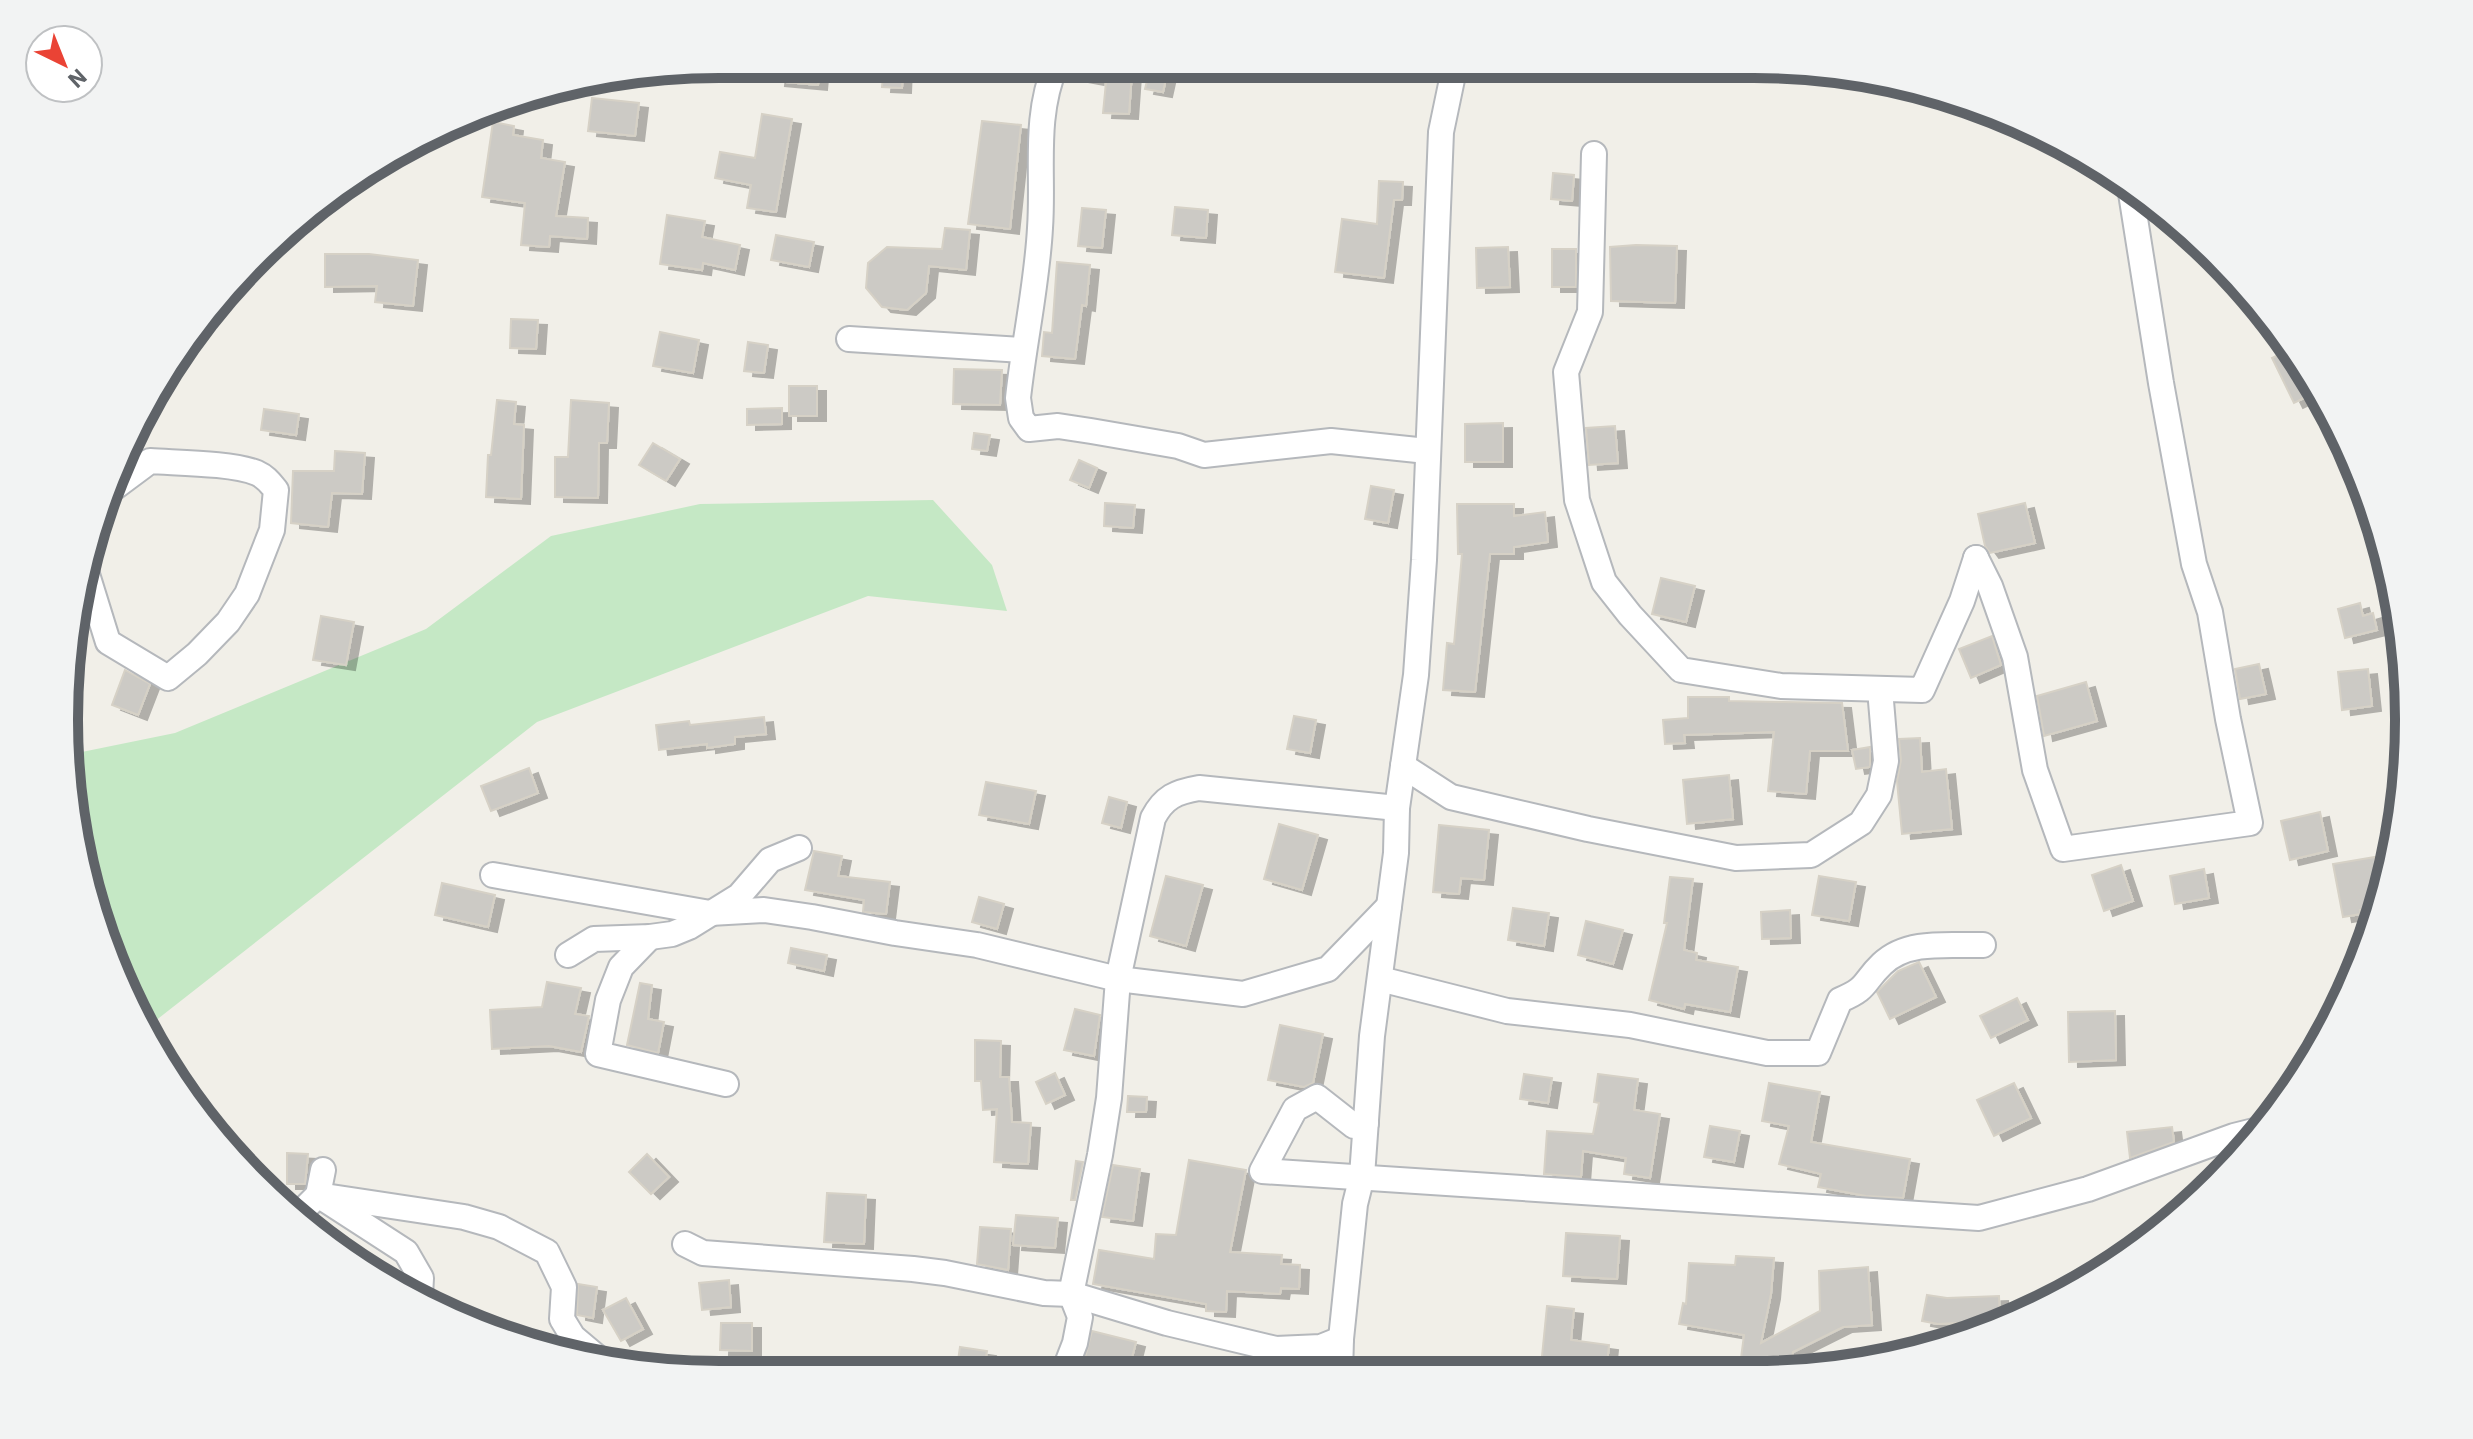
<svg xmlns="http://www.w3.org/2000/svg" width="2473" height="1439" font-family="'IBM Plex Sans',sans-serif">
	<defs>
		<filter id="shadow"><feDropShadow dx="9" dy="5" stdDeviation="0" flood-color="#0004"/></filter>
	</defs>
	<rect width="100%" height="100%" fill="#f1efe8"/>
	<polygon fill="#c5e8c5" points="933,500 992,565 1007,611 868,596 537,722 150,1025 99,931 69,752 72,754 175,733 426,629 551,536 700,504"/>
	<g fill="#cccac5" stroke="#d6d1c6" stroke-width="2" filter="url(#shadow)">
		<polygon points="778,64 820,64 818,85 776,81"/>
		<polygon points="884,64 903,64 902,88 882,87"/>
		<polygon points="1071,64 1116,65 1115,68 1132,72 1129,114 1103,113 1106,82 1068,75"/>
		<polygon points="1151,65 1169,65 1163,92 1145,89"/>
		<polygon points="592,98 639,103 635,136 588,131"/>
		<polygon points="762,114 792,119 776,212 747,208 751,185 715,178 720,152 755,158"/>
		<polygon points="982,121 1021,125 1010,229 968,224"/>
		<polygon points="493,122 514,126 513,135 543,140 541,158 565,162 556,216 588,218 587,239 550,236 549,247 521,245 525,203 482,197"/>
		<polygon points="1553,173 1574,175 1572,201 1551,199"/>
		<polygon points="1379,181 1403,182 1402,200 1394,200 1384,278 1335,272 1342,219 1377,224"/>
		<polygon points="1175,207 1208,210 1206,238 1172,235"/>
		<polygon points="1082,208 1106,210 1102,248 1078,246"/>
		<polygon points="667,215 705,221 702,237 740,245 735,270 703,263 702,270 660,264"/>
		<polygon points="945,228 970,230 966,270 929,266 926,293 907,310 882,307 866,288 868,263 887,247 942,249"/>
		<polygon points="776,235 814,242 809,267 771,260"/>
		<polygon points="1636,245 1677,246 1675,303 1611,301 1610,247"/>
		<polygon points="1508,247 1510,287 1477,288 1476,248"/>
		<rect x="1552" y="249" width="24" height="38"/>
		<polygon points="325,254 369,254 418,260 413,306 375,302 377,286 325,287"/>
		<polygon points="1057,262 1090,265 1086,306 1082,305 1075,359 1042,356 1044,332 1052,333"/>
		<polygon points="511,319 538,320 536,349 510,348"/>
		<polygon points="660,332 699,340 693,373 653,366"/>
		<polygon points="748,342 768,345 764,373 744,371"/>
		<polygon points="2293,348 2318,391 2294,403 2272,358"/>
		<polygon points="954,369 1002,370 1000,405 953,404"/>
		<rect x="789" y="386" width="28" height="30"/>
		<polygon points="497,400 516,402 514,424 524,425 521,499 486,497 488,455 491,455"/>
		<polygon points="571,400 609,403 607,443 599,443 598,498 555,497 555,457 568,457"/>
		<polygon points="782,408 782,424 747,425 747,409"/>
		<polygon points="264,409 299,414 296,435 261,430"/>
		<polygon points="1503,423 1503,462 1465,462 1465,424"/>
		<polygon points="1615,426 1618,463 1589,465 1586,428"/>
		<polygon points="974,433 990,435 987,451 972,449"/>
		<polygon points="653,443 680,459 666,481 639,465"/>
		<polygon points="335,451 365,453 362,494 332,493 328,527 291,523 293,471 334,471"/>
		<polygon points="1079,460 1097,468 1089,488 1070,480"/>
		<polygon points="1371,486 1394,490 1388,523 1365,519"/>
		<polygon points="1105,503 1135,505 1133,528 1104,526"/>
		<polygon points="2025,503 2035,543 1990,553 1985,546 1978,514"/>
		<polygon points="1457,504 1514,504 1514,516 1545,512 1548,542 1514,547 1514,554 1490,554 1475,692 1443,690 1447,643 1454,644 1462,554 1458,554"/>
		<polygon points="1661,578 1695,586 1686,622 1652,614"/>
		<polygon points="2360,603 2363,616 2373,613 2377,630 2345,638 2338,609"/>
		<polygon points="321,616 354,622 346,665 313,660"/>
		<polygon points="1992,636 2001,665 1971,678 1959,649"/>
		<polygon points="2259,664 2266,694 2240,699 2235,669"/>
		<polygon points="2368,669 2372,706 2342,710 2338,672"/>
		<polygon points="125,670 150,684 138,715 112,705"/>
		<polygon points="2086,682 2097,721 2044,736 2037,696"/>
		<polygon points="1688,697 1729,697 1729,701 1842,703 1848,751 1810,751 1806,794 1768,791 1774,732 1684,735 1685,743 1665,744 1663,720 1688,718"/>
		<polygon points="1294,716 1316,720 1310,753 1287,749"/>
		<polygon points="764,717 766,734 735,737 735,744 707,748 707,744 659,750 656,725 689,721 690,725"/>
		<polygon points="1920,738 1922,772 1946,769 1952,829 1902,834 1897,781 1901,760 1899,739"/>
		<polygon points="1870,747 1870,767 1856,769 1852,750"/>
		<polygon points="529,768 538,793 491,811 481,786"/>
		<polygon points="1729,775 1733,819 1687,824 1683,780"/>
		<polygon points="986,782 1036,791 1029,824 979,815"/>
		<polygon points="1109,797 1127,802 1121,828 1102,823"/>
		<polygon points="2320,812 2328,851 2290,860 2281,821"/>
		<polygon points="1279,824 1318,835 1302,890 1264,879"/>
		<polygon points="1439,825 1489,830 1484,880 1461,878 1459,894 1433,892"/>
		<polygon points="814,851 842,856 838,876 890,882 886,914 863,912 864,900 805,890"/>
		<polygon points="2375,857 2382,894 2378,907 2360,910 2361,914 2343,917 2333,864"/>
		<polygon points="2121,865 2133,901 2104,911 2092,875"/>
		<polygon points="2204,869 2209,898 2175,904 2170,876"/>
		<polygon points="1166,876 1203,885 1186,946 1150,936"/>
		<polygon points="1819,876 1856,882 1849,921 1812,915"/>
		<polygon points="1670,877 1693,879 1684,950 1697,953 1696,960 1738,967 1730,1012 1685,1004 1684,1009 1649,1000 1667,923 1664,923"/>
		<polygon points="442,883 495,895 488,927 435,915"/>
		<polygon points="979,897 1004,904 997,929 972,922"/>
		<polygon points="1513,908 1549,913 1544,946 1508,940"/>
		<polygon points="1790,910 1791,938 1762,939 1761,912"/>
		<polygon points="1586,921 1623,930 1613,964 1578,955"/>
		<polygon points="791,948 827,955 824,971 788,963"/>
		<polygon points="1919,962 1936,997 1890,1019 1877,992 1898,971"/>
		<polygon points="547,982 581,988 575,1014 589,1016 581,1052 549,1046 492,1049 490,1010 542,1007"/>
		<polygon points="640,983 652,985 648,1019 664,1022 658,1053 627,1045"/>
		<polygon points="2017,998 2028,1020 1991,1038 1980,1016"/>
		<polygon points="1075,1009 1100,1015 1094,1056 1064,1050"/>
		<polygon points="2115,1011 2116,1060 2069,1062 2068,1012"/>
		<polygon points="1280,1025 1323,1034 1313,1083 1304,1087 1268,1080"/>
		<polygon points="975,1040 1001,1041 1000,1077 1009,1077 1012,1122 1031,1123 1028,1164 994,1162 997,1109 983,1110 981,1081 975,1081"/>
		<polygon points="1055,1073 1065,1095 1046,1104 1036,1082"/>
		<polygon points="1524,1074 1552,1078 1548,1103 1520,1099"/>
		<polygon points="1598,1074 1638,1079 1634,1110 1660,1114 1650,1178 1624,1174 1626,1158 1583,1151 1581,1177 1544,1174 1547,1131 1593,1134 1599,1103 1594,1102"/>
		<polygon points="1769,1083 1820,1092 1811,1142 1910,1159 1903,1198 1866,1196 1818,1187 1821,1174 1779,1164 1789,1126 1762,1121"/>
		<polygon points="2014,1083 2031,1118 1994,1136 1977,1100"/>
		<polygon points="1128,1096 1147,1097 1146,1112 1127,1112"/>
		<polygon points="1710,1126 1740,1131 1734,1162 1704,1157"/>
		<polygon points="2172,1127 2174,1142 2130,1158 2127,1132"/>
		<polygon points="287,1153 308,1154 305,1184 287,1184"/>
		<polygon points="647,1154 669,1177 651,1194 629,1172"/>
		<polygon points="1189,1160 1246,1170 1230,1252 1282,1255 1281,1264 1300,1265 1299,1289 1281,1288 1280,1294 1227,1291 1226,1312 1206,1311 1206,1304 1093,1284 1099,1250 1154,1259 1156,1234 1176,1235"/>
		<polygon points="1076,1161 1083,1162 1075,1200 1071,1200"/>
		<polygon points="1113,1165 1140,1169 1133,1221 1102,1217"/>
		<polygon points="827,1193 866,1195 864,1244 824,1242"/>
		<polygon points="1016,1215 1058,1218 1055,1248 1013,1245"/>
		<polygon points="980,1227 1011,1229 1008,1270 977,1264"/>
		<polygon points="1566,1233 1620,1236 1617,1279 1563,1276"/>
		<polygon points="1736,1256 1774,1258 1771,1294 1761,1343 1820,1311 1819,1271 1868,1267 1872,1325 1843,1327 1793,1352 1789,1374 1739,1374 1744,1335 1679,1324 1683,1303 1686,1304 1689,1263 1735,1265"/>
		<polygon points="729,1280 731,1307 702,1310 699,1283"/>
		<polygon points="578,1284 597,1287 593,1318 577,1315"/>
		<polygon points="1927,1295 1947,1298 1999,1296 2000,1321 1938,1324 1922,1321"/>
		<polygon points="626,1298 643,1329 621,1341 603,1310"/>
		<polygon points="1547,1306 1574,1309 1571,1340 1609,1345 1606,1373 1541,1366"/>
		<polygon points="721,1323 752,1323 752,1351 720,1350"/>
		<polygon points="1092,1331 1136,1342 1128,1373 1084,1362"/>
		<polygon points="960,1347 987,1351 983,1374 956,1374"/>
	</g>
	<g fill="none" stroke-linecap="round" stroke-linejoin="round">
		<defs>
			<g id="minor">
				<path d="M1056 64C1033 118 1044 173 1040 228 1037 285 1024 342 1018 398L1021 418 1029 429 1058 426 1091 431 1178 446 1204 455 1331 441 1427 451"/>
				<polyline points="1594,154 1590,312 1566,372 1577,500 1604,582 1630,615 1681,670 1781,686 1922,690 1962,601 1976,558"/>
				<polyline points="849,339 1023,350"/>
				<path d="M90 542 86 571 108 642 168 678 197 654 228 622 247 594 272 530 276 490C270 483 266 477 257 473 232 463 178 463 150 461L115 487"/>
				<polyline points="1976,558 1990,586 2015,657 2035,770 2063,849 2250,823 2228,719 2210,612 2194,564 2161,383 2130,187"/>
				<polyline points="1403,766 1451,797 1588,829 1736,858 1811,855 1861,823 1879,795 1886,761 1880,689"/>
				<polyline points="493,875 710,913 764,910 812,917 895,933 977,945 1118,979 1243,994 1328,969 1389,906"/>
				<polyline points="650,937 621,967 608,1000 598,1054 726,1084"/>
				<polyline points="568,955 594,939 650,937 672,934 689,927 739,896 770,860 799,848"/>
				<path d="M1380 979 1507 1011 1630 1025 1767 1053H1818L1840 1000C1869 988 1862 983 1882 964 1908 939 1950 946 1983 945"/>
				<polyline points="1366,1123 1354,1126 1317,1097 1295,1109 1262,1171 1979,1218 2088,1189 2234,1136 2262,1129"/>
				<polyline points="323,1170 318,1195 406,1252 421,1278 420,1296"/>
				<polyline points="300,1213 318,1195 464,1217 499,1227 547,1252 564,1287 562,1319 573,1337 598,1358"/>
				<polyline points="685,1244 703,1253 913,1269 945,1273 1044,1293 1071,1294 1167,1323 1276,1349 1321,1347 1341,1339"/>
				<path d="M1063 1374 1075 1343 1080 1317 1071 1294 1100 1155 1109 1098 1118 979 1153 818C1164 797 1176 792 1199 788L1397 808"/>
				<polyline points="1340,1374 1341,1339 1355,1204 1362,1176 1372,1036 1396,853 1397,808 1416,675 1424,560 1441,132 1455,65"/>
			</g>
		</defs>
		<use href="#minor" stroke="#b5b8bc" stroke-width="28"/>
		<use href="#minor" stroke="#fff" stroke-width="24"/>
	</g>
	<path d="M0 0H2473V1439H0ZM719 78H1754A641 641 0 0 1 2395 719V720A641 641 0 0 1 1754 1361H719A641 641 0 0 1 78 720V719A641 641 0 0 1 719 78Z" fill="#f2f3f3" fill-rule="evenodd"/>
	<path fill="none" stroke="#5f6368" stroke-width="10" d="M719 78H1754A641 641 0 0 1 2395 719V720A641 641 0 0 1 1754 1361H719A641 641 0 0 1 78 720V719A641 641 0 0 1 719 78Z"/>
	<g transform="translate(64 64) rotate(137)"><circle r="38" fill="#ffffff" stroke="#bfc1c3" stroke-width="2"/>
	<path d="M0-6L14 30L0 20L-14 30Z" fill="#ea4335"/>
	<text y="-12" font-size="22" font-weight="bold" text-anchor="middle" fill="#5f6368">N</text>
	</g>
</svg>
